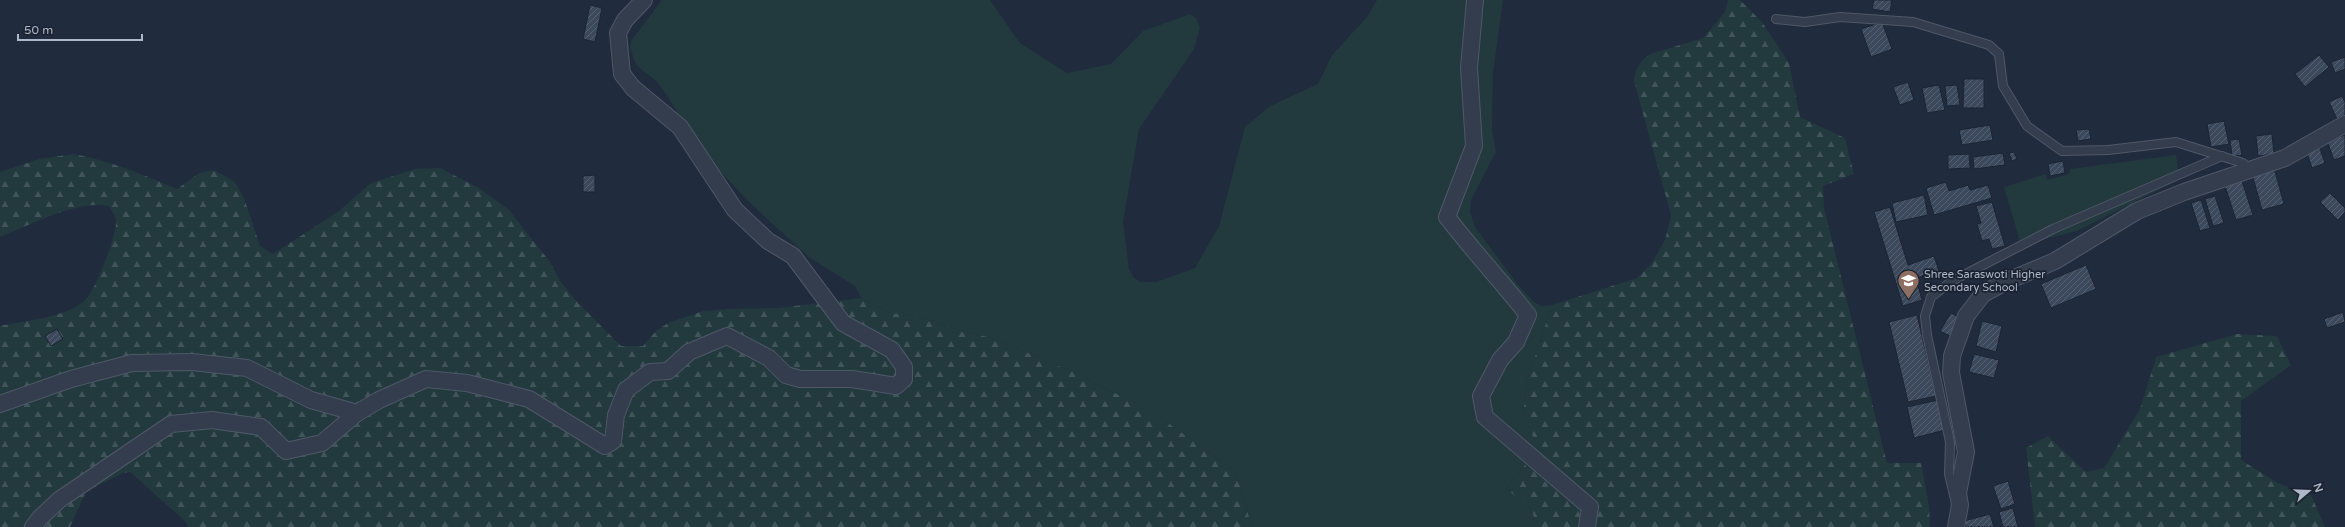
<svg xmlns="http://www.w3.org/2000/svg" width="2345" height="527" font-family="'Varela Round',sans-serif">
	<defs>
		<pattern id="forest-firs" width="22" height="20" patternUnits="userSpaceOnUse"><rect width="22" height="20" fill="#22393e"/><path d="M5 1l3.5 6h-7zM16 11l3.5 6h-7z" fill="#405459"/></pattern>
		<pattern id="building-hatch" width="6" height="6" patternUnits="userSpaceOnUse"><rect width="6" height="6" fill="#3c495d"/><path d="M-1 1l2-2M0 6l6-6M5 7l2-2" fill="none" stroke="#566173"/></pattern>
	</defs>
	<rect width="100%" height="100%" fill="#202b3d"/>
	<g fill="#22393e">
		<path d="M662 0H990L1020 43 1067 73 1111 64 1143 31 1190 14 1196 18 1200 28 1194 49 1139 129 1123 222 1129 269 1134 278 1141 282H1156L1195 268 1219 226 1245 127 1270 106 1318 84 1332 55 1367 17 1377 0H1503L1493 73 1492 130 1496 152 1471 200 1470 212 1475 227 1519 286 1534 302 1542 306 1552 305 1528 378 1523 414 1538 448 1506 489 1530 507 1538 527H1257L1251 524 1235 469C1211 455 1191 439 1168 423 1158 416 1145 413 1137 403L1097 385 1084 377 993 338 960 331 936 322 901 313 893 314 861 298 855 286 810 258 753 206 714 165 696 142 664 91 655 80 636 65 630 48 631 41Z"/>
		<polygon points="2176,155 2180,179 2077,231 2021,245 2004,187 2046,174 2047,180 2069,174 2070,169"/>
	</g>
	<g fill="url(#forest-firs)">
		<path d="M1728 0H1740L1762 22 1789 63 1800 117 1845 138 1854 174 1823 186 1824 208 1887 463H1921L1929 506 1930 527H1538L1530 507 1506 489 1538 448 1523 414 1528 378 1552 305 1637 278 1652 263 1665 240 1671 215 1634 81C1635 69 1640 61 1650 54L1703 38 1725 12Z"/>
		<path d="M74 154C110 161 143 174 177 189L199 173 214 170 235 182 244 198 260 246 273 254 339 211 371 183 415 169 440 168 479 188 509 210 550 262 561 282 578 303 621 346H643L656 331 668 323 703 311 728 309 778 308 861 298 893 314 901 313 936 322 960 331 993 338 1084 377 1097 385 1137 403C1145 413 1158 416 1168 423 1191 439 1211 455 1235 469L1251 524 1257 527H188L186 522 130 472 123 473 86 492 70 527H0V326C23 321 67 317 84 301 95 292 118 233 116 220 115 215 111 210 109 206 76 200 31 225 0 237V172L39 159Z"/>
		<polygon points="2237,334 2277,336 2291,365 2241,401 2241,460 2278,483 2311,495 2325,527 2035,527 2026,448 2048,436 2086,472 2104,468 2140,409 2156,357"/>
	</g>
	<g fill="url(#building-hatch)" stroke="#1c2433">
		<polygon points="1874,0 1892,0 1890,12 1872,9"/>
		<polygon points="590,5 602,8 595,42 583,39"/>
		<polygon points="1882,22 1892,49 1871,57 1861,29"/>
		<polygon points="2319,55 2329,67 2305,87 2295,74"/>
		<polygon points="2345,57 2345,69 2335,73 2331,62"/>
		<polygon points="1964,79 1984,79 1984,108 1963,108"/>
		<polygon points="1908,82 1914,100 1900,105 1893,87"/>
		<polygon points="1939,85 1945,110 1927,113 1922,88"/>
		<polygon points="1957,85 1960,105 1947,106 1945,86"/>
		<polygon points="2342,96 2345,102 2345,115 2337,119 2329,102"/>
		<polygon points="2224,121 2229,144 2211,147 2207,124"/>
		<polygon points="1990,125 1993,140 1962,145 1959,130"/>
		<polygon points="2089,129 2091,139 2078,141 2076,130"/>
		<polygon points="2272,134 2274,154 2258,156 2256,136"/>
		<polygon points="2345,135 2345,156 2334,160 2327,141"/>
		<polygon points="2239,139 2242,155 2232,156 2230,140"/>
		<polygon points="2318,143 2325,163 2312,168 2305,147"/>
		<polygon points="2014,152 2017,159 2012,161 2009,153"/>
		<polygon points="2003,153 2005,165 1974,169 1973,157"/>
		<polygon points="1969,154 1970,168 1948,169 1948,155"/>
		<polygon points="2063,161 2065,173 2050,176 2048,164"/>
		<polygon points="2274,168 2284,204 2262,210 2252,174"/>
		<polygon points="595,175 595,192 583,192 583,176"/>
		<polygon points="2242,181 2253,215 2236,220 2225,186"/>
		<polygon points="1946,182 1949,191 1968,185 1970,190 1988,185 1992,198 1934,215 1926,188"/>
		<polygon points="2330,193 2345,208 2345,212 2338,220 2320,202"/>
		<polygon points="1924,195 1928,215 1896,222 1892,203"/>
		<polygon points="2215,196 2224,223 2213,226 2205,199"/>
		<polygon points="2201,200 2210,228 2200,231 2191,203"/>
		<polygon points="1992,202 2005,246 1992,249 1989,239 1982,241 1977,224 1981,223 1976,206"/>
		<polygon points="1890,207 1908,265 1934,256 1939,271 1916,278 1922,300 1903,306 1874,212"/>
		<polygon points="2086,265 2096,289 2051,308 2041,284"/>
		<polygon points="2343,312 2345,322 2327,328 2324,319"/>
		<polygon points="1951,313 1962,319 1952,337 1940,331"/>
		<polygon points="1917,315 1936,396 1908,402 1889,322"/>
		<polygon points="1982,321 2002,326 1996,352 1976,346"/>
		<polygon points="57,329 63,339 51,346 45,336"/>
		<polygon points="1974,354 1999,360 1994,378 1969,372"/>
		<polygon points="1938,400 1945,430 1914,438 1907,407"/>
		<polygon points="2008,481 2015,504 2001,509 1993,486"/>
		<polygon points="2013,508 2018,527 2003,527 1999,512"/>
		<polygon points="1990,514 1994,527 1966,527 1964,521"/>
	</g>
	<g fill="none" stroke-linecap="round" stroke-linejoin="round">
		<defs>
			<g id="lane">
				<polyline points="1776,19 1805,22 1840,17 1913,22 1989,45 1999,54 2003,86 2027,126 2062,151 2108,150 2176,142 2243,163 2249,171"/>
				<polyline points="1954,495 1949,474 1950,442 1927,335 1925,316 1931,297 1952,281 2053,229 2222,156"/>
			</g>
			<g id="street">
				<path d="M1475 0 1469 68 1474 146 1447 217C1473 251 1502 282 1528 315L1516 342 1500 360 1481 396 1485 417 1590 507 1587 527"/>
				<polyline points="0,404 71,379 132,363 192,362 247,368 311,400 357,413"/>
				<polyline points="33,527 40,518 59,500 171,424 212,420 261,427 286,451 322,443 357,413 379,400 426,379 467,383 529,399 605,446 613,441 616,415 626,390 650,372 668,371 689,352 727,336 769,358 786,375 800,379 852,379 896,386 904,379 904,367 892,350 843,323 793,256 768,241 735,210 680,127 633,88 622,74 618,33 625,20 644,0"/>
				<polyline points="1956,527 1960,505 1958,493 1966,452 1951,373 1952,356 1966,316 1983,294 2005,282 2055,261 2137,211 2184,192 2285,158 2345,124"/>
			</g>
		</defs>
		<use href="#lane" stroke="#4f5867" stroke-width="10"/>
		<use href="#street" stroke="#4f5867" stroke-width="18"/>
		<use href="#lane" stroke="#343d4d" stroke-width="8"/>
		<use href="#street" stroke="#343d4d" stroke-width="16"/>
	</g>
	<defs>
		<symbol id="school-pin" viewBox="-11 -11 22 30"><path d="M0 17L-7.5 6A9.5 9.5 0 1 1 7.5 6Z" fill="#8d6e63" stroke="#1a2231"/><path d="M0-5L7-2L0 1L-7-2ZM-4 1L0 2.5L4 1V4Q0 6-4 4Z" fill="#fff"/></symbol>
	</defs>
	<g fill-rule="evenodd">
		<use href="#school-pin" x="1896" y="268" width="25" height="34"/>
	</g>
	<g text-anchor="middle" stroke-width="3.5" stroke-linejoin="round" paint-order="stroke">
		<g font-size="11" fill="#afb8c9" stroke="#1a2231" text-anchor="start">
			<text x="1924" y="278">Shree Saraswoti Higher<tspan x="1924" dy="13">Secondary School</tspan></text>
		</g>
	</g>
	<g transform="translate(2309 491) rotate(71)" stroke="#1a2231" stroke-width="3" paint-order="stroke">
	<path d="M0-3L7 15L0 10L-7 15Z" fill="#afb8c9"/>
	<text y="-6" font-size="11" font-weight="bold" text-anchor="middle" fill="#afb8c9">N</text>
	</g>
	<path d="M18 34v6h124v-6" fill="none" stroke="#afb8c9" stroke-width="2"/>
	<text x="24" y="34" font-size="12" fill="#afb8c9" stroke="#1a2231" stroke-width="3" paint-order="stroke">50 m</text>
</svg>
